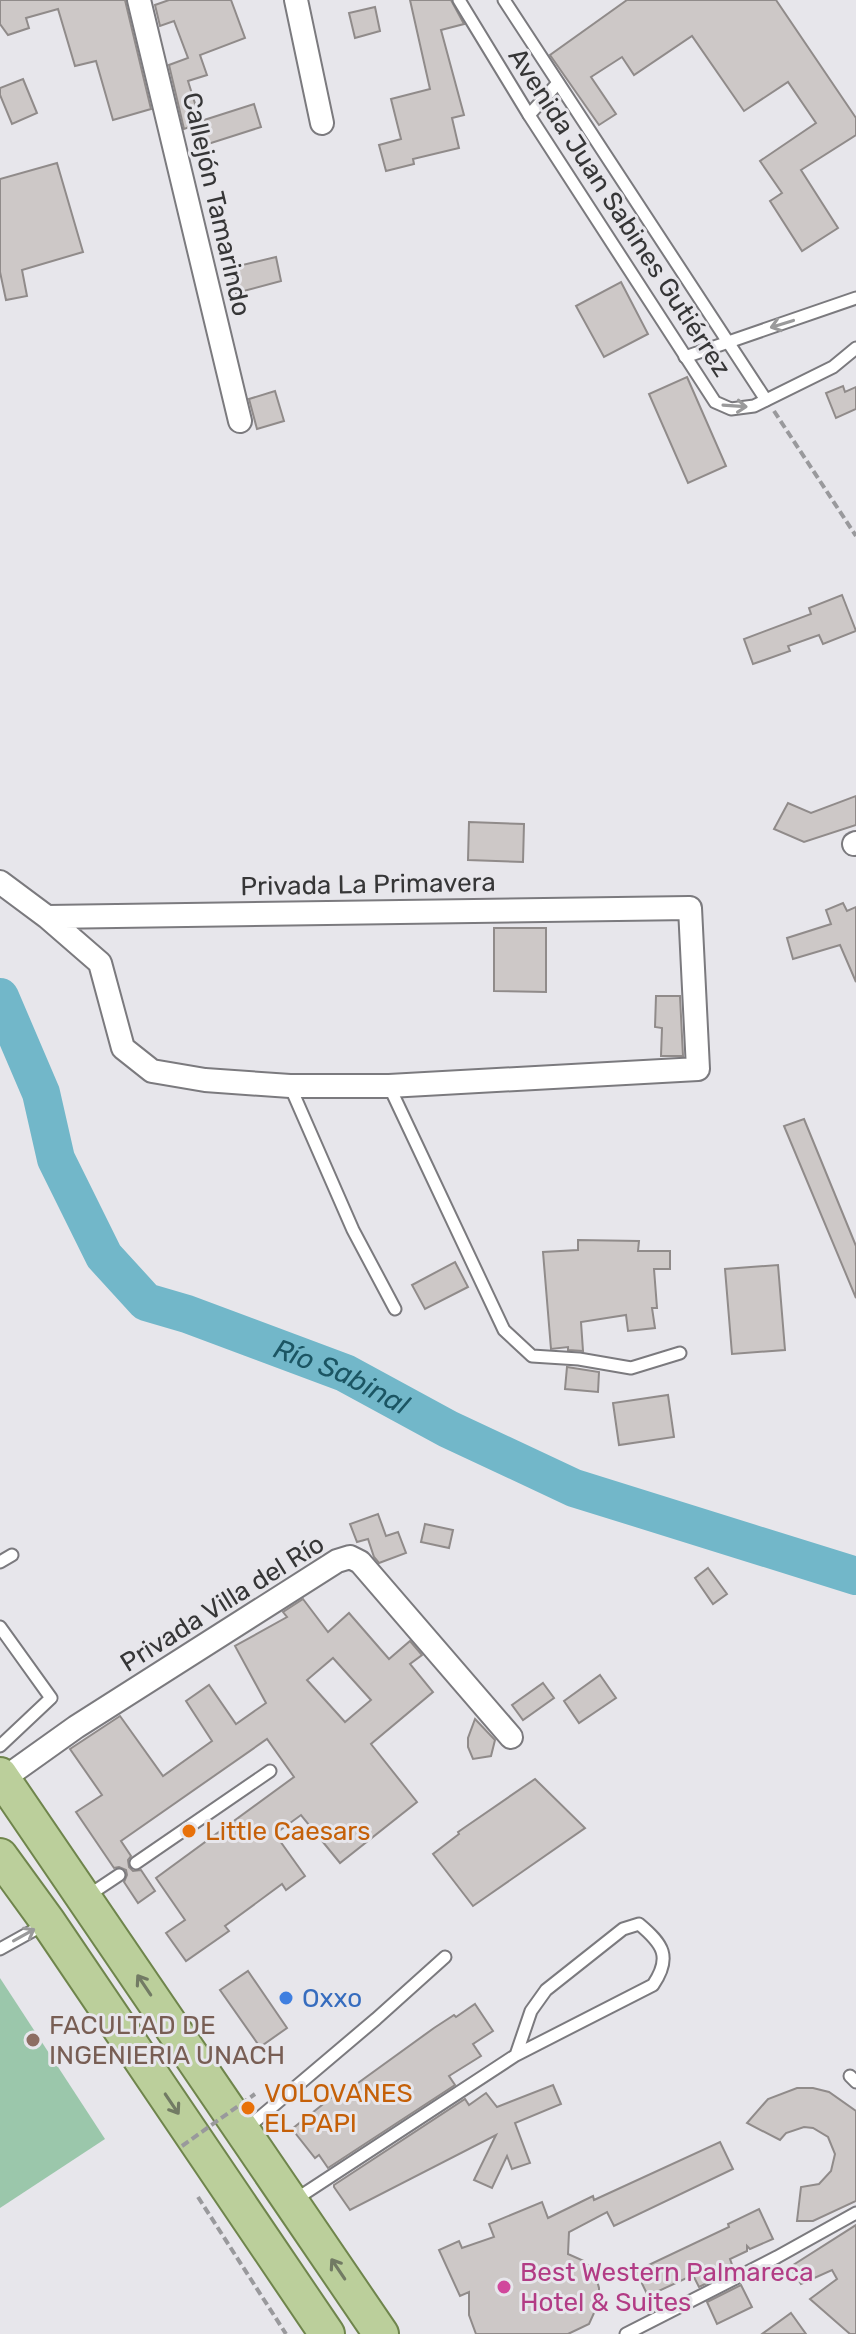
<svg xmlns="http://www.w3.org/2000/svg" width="856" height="2334" font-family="Rubik,sans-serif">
	<rect width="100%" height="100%" fill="#e7e6eb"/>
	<polygon fill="#9bc7ab" points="0,1978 105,2139 0,2208"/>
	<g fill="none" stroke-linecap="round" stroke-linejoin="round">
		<path stroke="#72b7c9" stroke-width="38" id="s1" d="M0 997 41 1093 56 1159 104 1256 146 1302 187 1314 345 1373 448 1429 574 1488 856 1576"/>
	</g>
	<g fill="#cdc8c7" stroke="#908b8a" stroke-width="2" fill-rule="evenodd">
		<polygon points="0,0 125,0 151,109 113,120 96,61 75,66 58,9 26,18 29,28 8,35 0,24"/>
		<polygon points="169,0 231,0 245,38 200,55 207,75 188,81 201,123 184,129 169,65 188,58 174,21 160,26 155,5"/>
		<polygon points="410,0 451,0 464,24 441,30 464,115 452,118 459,148 413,159 414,164 386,171 379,145 401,139 391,99 430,89"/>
		<polygon points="627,0 776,0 856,118 856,135 801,170 838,228 802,251 770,201 782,193 760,161 816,123 788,82 744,111 692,36 634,75 622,57 591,77 616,114 599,125 550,55"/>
		<polygon points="375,7 380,31 355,38 349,13"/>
		<polygon points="23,79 37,113 12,124 0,95 0,88"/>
		<polygon points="254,104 261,127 208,144 201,121"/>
		<polygon points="57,163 83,252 22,270 27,296 6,300 0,272 0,179"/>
		<polygon points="276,257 281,281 236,293 230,268"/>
		<polygon points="621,282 648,334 604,357 576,306"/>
		<polygon points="687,377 726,466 688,483 649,394"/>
		<polygon points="843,386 845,392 856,387 856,409 836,418 826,393"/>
		<polygon points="275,391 284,421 257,429 249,399"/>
		<polygon points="842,595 856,631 823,644 819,635 788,646 790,651 753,664 744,639 811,614 809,608"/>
		<polygon points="856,796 856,825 804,842 774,829 788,803 811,813"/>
		<polygon points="469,822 524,824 523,862 468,860"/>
		<polygon points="843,903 847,911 856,907 856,982 840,945 793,959 787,938 831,924 826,910"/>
		<polygon points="494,928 546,928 546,992 494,991"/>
		<polygon points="656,996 680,996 683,1056 661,1056 662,1028 655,1027"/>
		<polygon points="804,1119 856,1246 856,1298 784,1126"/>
		<polygon points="578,1240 639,1241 638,1251 670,1251 670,1269 654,1269 657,1308 652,1308 655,1328 628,1331 626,1315 581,1322 583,1351 568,1350 568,1347 551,1349 543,1252 578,1250"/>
		<polygon points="455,1262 468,1287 425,1309 412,1285"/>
		<polygon points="778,1265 785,1350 732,1354 725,1269"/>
		<polygon points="567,1367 599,1372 598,1392 565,1389"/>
		<polygon points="668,1395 674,1437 619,1445 613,1403"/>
		<polygon points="378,1514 386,1536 398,1532 406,1553 379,1563 374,1557 368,1539 357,1542 350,1524"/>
		<polygon points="425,1524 453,1530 449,1548 421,1542"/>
		<polygon points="708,1568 727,1594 713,1604 695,1578"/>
		<path d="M303 1599 328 1632 349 1613 389 1659 410 1641 422 1655 410 1664 433 1692 371 1744 417 1802 340 1863 301 1815 275 1834 305 1876 286 1890 282 1884 225 1926 229 1931 186 1961 166 1933 185 1920 156 1878 294 1777 267 1739 121 1841 131 1856 128 1860 129 1867 133 1871 141 1870 155 1891 138 1903 124 1882 127 1875 126 1870 119 1867 114 1868 76 1812 102 1795 70 1749 120 1716 163 1776 212 1741 186 1701 209 1685 236 1724 266 1703 235 1646 287 1617 283 1612ZM333 1658 371 1700 345 1722 307 1680Z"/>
		<polygon points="600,1675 616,1698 579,1723 564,1701"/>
		<polygon points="543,1683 554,1698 523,1720 512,1705"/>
		<polygon points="475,1719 495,1740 491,1756 473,1759 468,1747 468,1738"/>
		<polygon points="535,1779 585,1828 473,1906 433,1854 459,1834 458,1832"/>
		<polygon points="248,1971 287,2028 260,2047 220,1990"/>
		<polygon points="475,2004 493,2031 473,2044 481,2056 449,2076 455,2085 328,2168 319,2155 315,2158 292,2129 337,2093 340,2096 434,2028 454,2015 456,2017"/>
		<polygon points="553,2085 561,2104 515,2123 530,2163 512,2169 507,2156 492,2188 474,2180 496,2135 350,2210 334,2187 334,2185 465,2099 469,2105 486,2093 497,2107"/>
		<polygon points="797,2088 813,2088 829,2092 856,2111 856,2201 813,2221 797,2221 801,2187 819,2184 831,2171 835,2154 828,2137 813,2128 804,2127 786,2133 780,2140 747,2123 768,2099"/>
		<polygon points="720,2142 733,2169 614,2226 607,2212 569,2232 568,2254 584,2261 595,2273 599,2288 599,2302 589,2324 568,2334 476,2334 469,2315 469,2292 460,2296 439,2250 459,2241 462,2248 494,2237 489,2224 542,2202 548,2218 593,2196 594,2200"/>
		<polygon points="759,2209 773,2239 750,2249 747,2246 747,2251 730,2259 734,2270 699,2287 693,2275 648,2296 636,2271 729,2227 728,2224"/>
		<polygon points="856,2225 856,2334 850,2334 810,2299 837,2279 832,2270 801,2284 790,2267"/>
		<polygon points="741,2285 752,2307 717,2324 707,2302"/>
		<polygon points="791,2313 806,2334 762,2334"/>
	</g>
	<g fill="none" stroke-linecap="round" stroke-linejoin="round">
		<defs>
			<g id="lane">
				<polyline points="459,0 529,115 715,402 731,409 754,406 833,367 856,348"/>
				<polyline points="504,0 766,400"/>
				<polyline points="529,115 558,83"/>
				<polyline points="685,357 856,298"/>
				<polyline points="290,1086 353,1230 395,1309"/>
				<polyline points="389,1086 504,1330 532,1356 579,1359 631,1368 680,1353"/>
				<polyline points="0,1562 12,1555"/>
				<polyline points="0,1627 51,1698 0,1746"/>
				<polyline points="136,1863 270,1771"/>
				<polyline points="86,1897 119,1875"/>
				<polyline points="0,1949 45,1924"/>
				<polyline points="850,2076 856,2082"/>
				<polyline points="246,2129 376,2019 445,1957"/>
				<path d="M293 2201 516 2055 653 1985C672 1957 663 1944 639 1924L623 1929 546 1990 531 2011 516 2055"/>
				<polyline points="626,2334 777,2257 856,2213"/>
			</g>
			<g id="street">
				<polyline points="139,0 240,421"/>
				<polyline points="296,0 322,123"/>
				<polyline points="854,844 856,843"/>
				<polyline points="0,882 47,917 100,963 123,1048 152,1071 205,1080 290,1086 389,1086 698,1069 690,908 47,917"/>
				<polyline points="3,1779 76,1727 337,1561 350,1557 360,1562 511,1737"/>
			</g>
			<g id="primary">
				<polyline points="0,1775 381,2334"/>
				<polyline points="0,1856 48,1922 327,2334"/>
			</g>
		</defs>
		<use href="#lane" stroke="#7b7a7e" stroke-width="15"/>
		<use href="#street" stroke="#7b7a7e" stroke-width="26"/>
		<use href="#primary" stroke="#6f854c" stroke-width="38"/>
		<g stroke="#99999c" stroke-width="4" stroke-dasharray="8 4" stroke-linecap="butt">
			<polyline points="774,411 856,536"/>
			<polyline points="198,2197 286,2334"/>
		</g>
		<use href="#lane" stroke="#fff" stroke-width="11"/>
		<use href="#street" stroke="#fff" stroke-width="22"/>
		<use href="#primary" stroke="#bbcf9b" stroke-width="34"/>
		<polyline stroke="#99999c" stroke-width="4" stroke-dasharray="8 4" stroke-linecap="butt" points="182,2146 255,2094"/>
	</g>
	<defs><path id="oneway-shaft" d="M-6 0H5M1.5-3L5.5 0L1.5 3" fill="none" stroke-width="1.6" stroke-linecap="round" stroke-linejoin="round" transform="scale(2)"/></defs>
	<g stroke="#9a9a9b">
		<use href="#oneway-shaft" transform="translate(782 324) rotate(163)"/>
		<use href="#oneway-shaft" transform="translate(735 406) rotate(4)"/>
		<use href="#oneway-shaft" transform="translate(24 1935) rotate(-29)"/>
	</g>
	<g stroke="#727b64">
		<use href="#oneway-shaft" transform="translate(144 1985) rotate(-124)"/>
		<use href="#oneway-shaft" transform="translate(172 2104) rotate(56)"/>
		<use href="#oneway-shaft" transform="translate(338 2269) rotate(-124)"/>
	</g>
	<g fill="#e8710a" stroke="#e7e6eb" stroke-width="3">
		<circle cx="189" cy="1831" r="8"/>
		<circle cx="248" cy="2108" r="8"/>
	</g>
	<circle fill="#3f7fe0" stroke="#e7e6eb" stroke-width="3" cx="286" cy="1998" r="8"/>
	<circle fill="#8d6e63" stroke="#e7e6eb" stroke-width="3" cx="33" cy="2040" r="8"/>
	<circle fill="#d1479c" stroke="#e7e6eb" stroke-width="3" cx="504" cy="2287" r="8"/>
	<g text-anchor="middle" stroke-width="6" stroke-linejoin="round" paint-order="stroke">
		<g font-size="26" fill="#363637" stroke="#e7e6eb">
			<text transform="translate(217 204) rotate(77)" y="9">Callejón Tamarindo</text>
			<text transform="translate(620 212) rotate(57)" y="9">Avenida Juan Sabines Gutiérrez</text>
			<text transform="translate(368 884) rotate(-1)" y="9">Privada La Primavera</text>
			<text transform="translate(222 1603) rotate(-32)" y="9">Privada Villa del Río</text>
		</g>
		<g font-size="26" fill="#c56008" stroke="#e7e6eb" text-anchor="start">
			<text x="205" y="1840">Little Caesars</text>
			<text x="264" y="2102">VOLOVANES<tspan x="264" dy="30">EL PAPI</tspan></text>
		</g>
		<g font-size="26" fill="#366cbe" stroke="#e7e6eb" text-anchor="start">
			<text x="302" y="2007">Oxxo</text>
		</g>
		<g font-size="26" fill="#785e54" stroke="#e7e6eb" text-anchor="start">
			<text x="49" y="2034">FACULTAD DE<tspan x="49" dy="30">INGENIERIA UNACH</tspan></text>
		</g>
		<g font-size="26" fill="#b23c85" stroke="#e7e6eb" text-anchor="start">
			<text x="520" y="2281">Best Western Palmareca<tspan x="520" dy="30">Hotel &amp; Suites</tspan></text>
		</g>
		<g font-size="28" font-style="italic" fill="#1b5563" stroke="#e7e6eb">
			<text dy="10" stroke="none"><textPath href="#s1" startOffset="552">Río Sabinal</textPath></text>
		</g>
	</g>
</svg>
